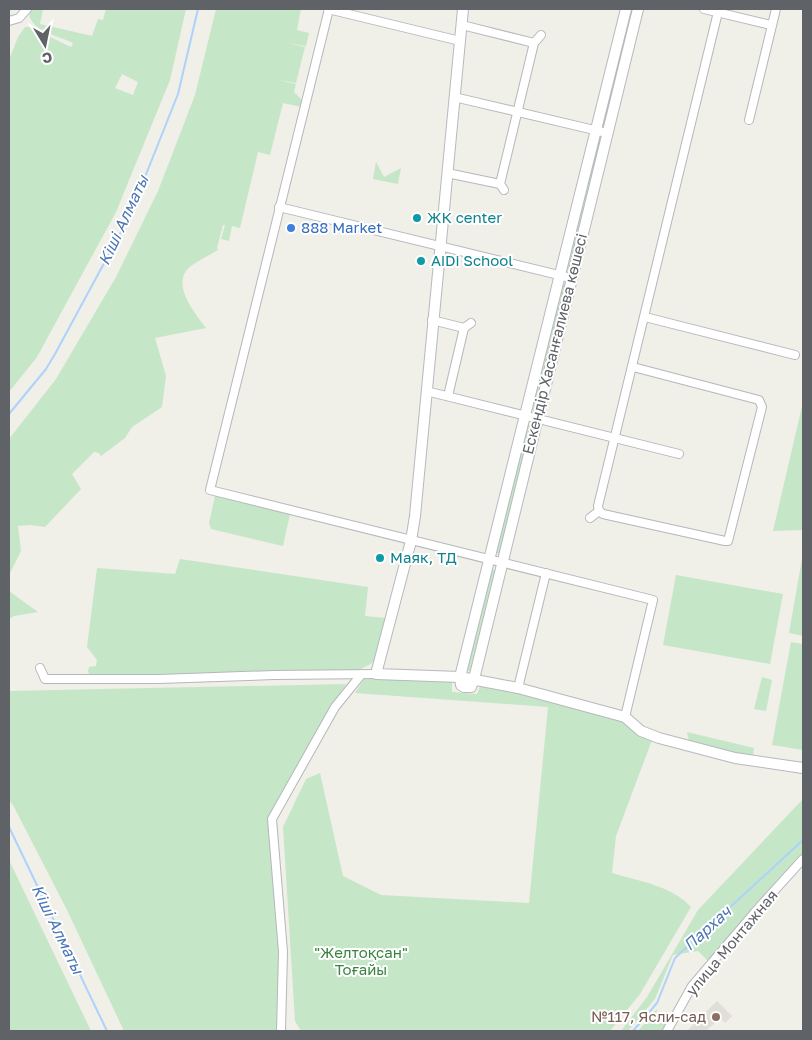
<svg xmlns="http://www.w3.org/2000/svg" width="812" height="1040" font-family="'Golos Text',sans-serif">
	<rect width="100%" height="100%" fill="#f0efe8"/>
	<polygon fill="#e0ded6" points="717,1001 732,1016 725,1023 720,1018 706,1031 687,1031"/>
	<g fill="#c6e6c8" fill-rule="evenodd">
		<path d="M30 9H43L40 24 92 36 98 19 103 20 106 9H186L170 80 116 212 37 357 9 392V60L18 37 25 27H29L71 47 73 43C59 36 24 29 30 9ZM122 74 138 82 133 95 115 88Z"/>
		<path d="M216 9H301L297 30 309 33 306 46 288 43 305 47 296 83 278 80 296 84 294 92 302 100 301 107 283 103 270 155 258 152 240 228 232 226 229 241 221 239 225 225H223L217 248 218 250C210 255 199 260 191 266 169 283 195 313 206 328L155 338 166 376 162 407 132 427 125 438 101 456 99 453 94 452 72 474 81 489 45 527 30 525 18 526 21 551 9 575V439L56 379 116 277 158 191 195 95Z"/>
		<polygon points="596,139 601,140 569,271 564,269"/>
		<polygon points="376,162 384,177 401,168 398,184 373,179"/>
		<polygon points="561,284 566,285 535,411 530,409"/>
		<polygon points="803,402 803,530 773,531"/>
		<polygon points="526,424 531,425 499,554 494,552"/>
		<polygon points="215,496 290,514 283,546 211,529 209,523"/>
		<polygon points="803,553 803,636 789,633"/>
		<polygon points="180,559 368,587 365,616 386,618 374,662 357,671 91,676 88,672 89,667 96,666 97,660 87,647 97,568 175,574"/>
		<polygon points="490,569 495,570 470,671 465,670"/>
		<polygon points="676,575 783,594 770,664 663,645"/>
		<polygon points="9,591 38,612 14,616 9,619"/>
		<polygon points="791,642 803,644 803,750 772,745"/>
		<polygon points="762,677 772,680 766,711 754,709"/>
		<path d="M365 678 452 681V692L477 694 481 684 549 700 622 721 635 733 652 740 616 836 612 873C639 881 672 886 691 907L640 994 610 1031H301L295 1021 283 827 306 779 320 773 343 876 381 895 529 903 548 707 355 693Z"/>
		<polygon points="346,684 270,818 281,982 276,1031 124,1031 67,910 13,805 9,800 9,691"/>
		<polygon points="687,732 754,748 753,757 689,742"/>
		<polygon points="803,799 803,855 796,860 708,961 698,951 673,955 655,999 628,1031 621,1031 647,997 698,910"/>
		<polygon points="9,860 91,1031 9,1031"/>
		<polygon points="657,1009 656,1017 668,1024 664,1031 638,1031"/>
	</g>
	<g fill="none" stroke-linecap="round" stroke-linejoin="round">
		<g stroke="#add2fb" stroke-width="2">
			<polyline points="9,414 46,369 55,354 129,217 137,197 178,94 198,9"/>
			<polyline points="9,827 107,1031"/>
			<polyline points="633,1031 657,1003 675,958 803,840"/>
		</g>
		<defs>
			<g id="street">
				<polyline points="328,9 460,41"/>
				<polyline points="329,9 210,490 653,600 625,717"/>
				<polyline points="704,9 771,25"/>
				<polyline points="9,21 19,18 27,9"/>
				<polyline points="462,25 534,43"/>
				<polyline points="454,97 607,133"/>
				<polyline points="749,120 776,9"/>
				<polyline points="447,173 500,184"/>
				<polyline points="504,190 500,184 534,43 541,35"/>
				<polyline points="279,207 571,278"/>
				<polyline points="645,317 795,355"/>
				<polyline points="432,320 464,328"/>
				<polyline points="426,391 679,454"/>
				<polyline points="448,396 464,328 471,323"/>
				<polyline points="599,511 598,506 718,12"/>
				<polyline points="599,511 603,514 725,541 728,541 762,407 759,400 633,367"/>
				<polyline points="590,518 599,511"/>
				<polyline points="40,668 45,679 159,679 274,675 376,674"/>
				<polyline points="518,688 546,573"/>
				<polyline points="281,1031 283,952 272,819 335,707 361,675"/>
				<polyline points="667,1031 692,986 755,912 803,859"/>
			</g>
			<g id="secondary">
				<polyline points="463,9 415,516 411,541 376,674 460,677 518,688 625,717 641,731 659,738 735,758 803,768"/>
				<polyline points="626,9 460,677 461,685 464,687 471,687 474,679 638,9"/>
			</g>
		</defs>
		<use href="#street" stroke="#b5b7bb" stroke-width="10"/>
		<use href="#secondary" stroke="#b6b9be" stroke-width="12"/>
		<use href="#street" stroke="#fff" stroke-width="8"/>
		<use href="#secondary" stroke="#fff" stroke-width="10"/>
	</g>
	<g fill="#0f9aa8" stroke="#fff" stroke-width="2">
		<circle cx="417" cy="218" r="5"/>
		<circle cx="421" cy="261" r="5"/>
		<circle cx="380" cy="558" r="5"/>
	</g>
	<circle fill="#3f7fe0" stroke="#fff" stroke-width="2" cx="291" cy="228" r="5"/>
	<circle fill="#8d6e63" stroke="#fff" stroke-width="2" cx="716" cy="1017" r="5"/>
	<g text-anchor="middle" stroke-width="4" stroke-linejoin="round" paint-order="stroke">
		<g font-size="15" fill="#0d838f" stroke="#fff" text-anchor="start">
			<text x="427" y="223">ЖК center</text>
			<text x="431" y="266">AiDi School</text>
			<text x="390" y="563">Маяк, ТД</text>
		</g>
		<g font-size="15" fill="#366cbe" stroke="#fff" text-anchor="start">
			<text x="301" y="233">888 Market</text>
		</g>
		<g font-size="15" fill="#5f6267" stroke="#fff">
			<text transform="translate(555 344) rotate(-76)" y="5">Ескендір Хасанғалиева көшесі</text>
			<text transform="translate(732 943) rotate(-50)" y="5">улица Монтажная</text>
		</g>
		<g font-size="15" fill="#3a8343" stroke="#fff">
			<text x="361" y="958">"Желтоқсан"<tspan x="361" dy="17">Тоғайы</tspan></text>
		</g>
		<g font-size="15" fill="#785e54" stroke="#fff" text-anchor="end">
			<text x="706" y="1022">№117, Ясли-сад</text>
		</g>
		<g font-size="16" font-style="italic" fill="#4c77b6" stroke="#fff">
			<text transform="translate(123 220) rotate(-65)" y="6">Кіші Алматы</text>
			<text transform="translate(707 928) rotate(-42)" y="6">Пархач</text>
			<text transform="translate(58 929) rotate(64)" y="6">Кіші Алматы</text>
		</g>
	</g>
	<rect width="812" height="1040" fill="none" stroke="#5f6267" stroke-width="20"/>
	<g transform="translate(45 45) rotate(170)" stroke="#ffffff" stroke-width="4" paint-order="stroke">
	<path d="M0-4L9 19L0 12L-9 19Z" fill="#5f6267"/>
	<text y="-8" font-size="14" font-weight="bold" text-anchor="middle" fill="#5f6267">С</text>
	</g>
</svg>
